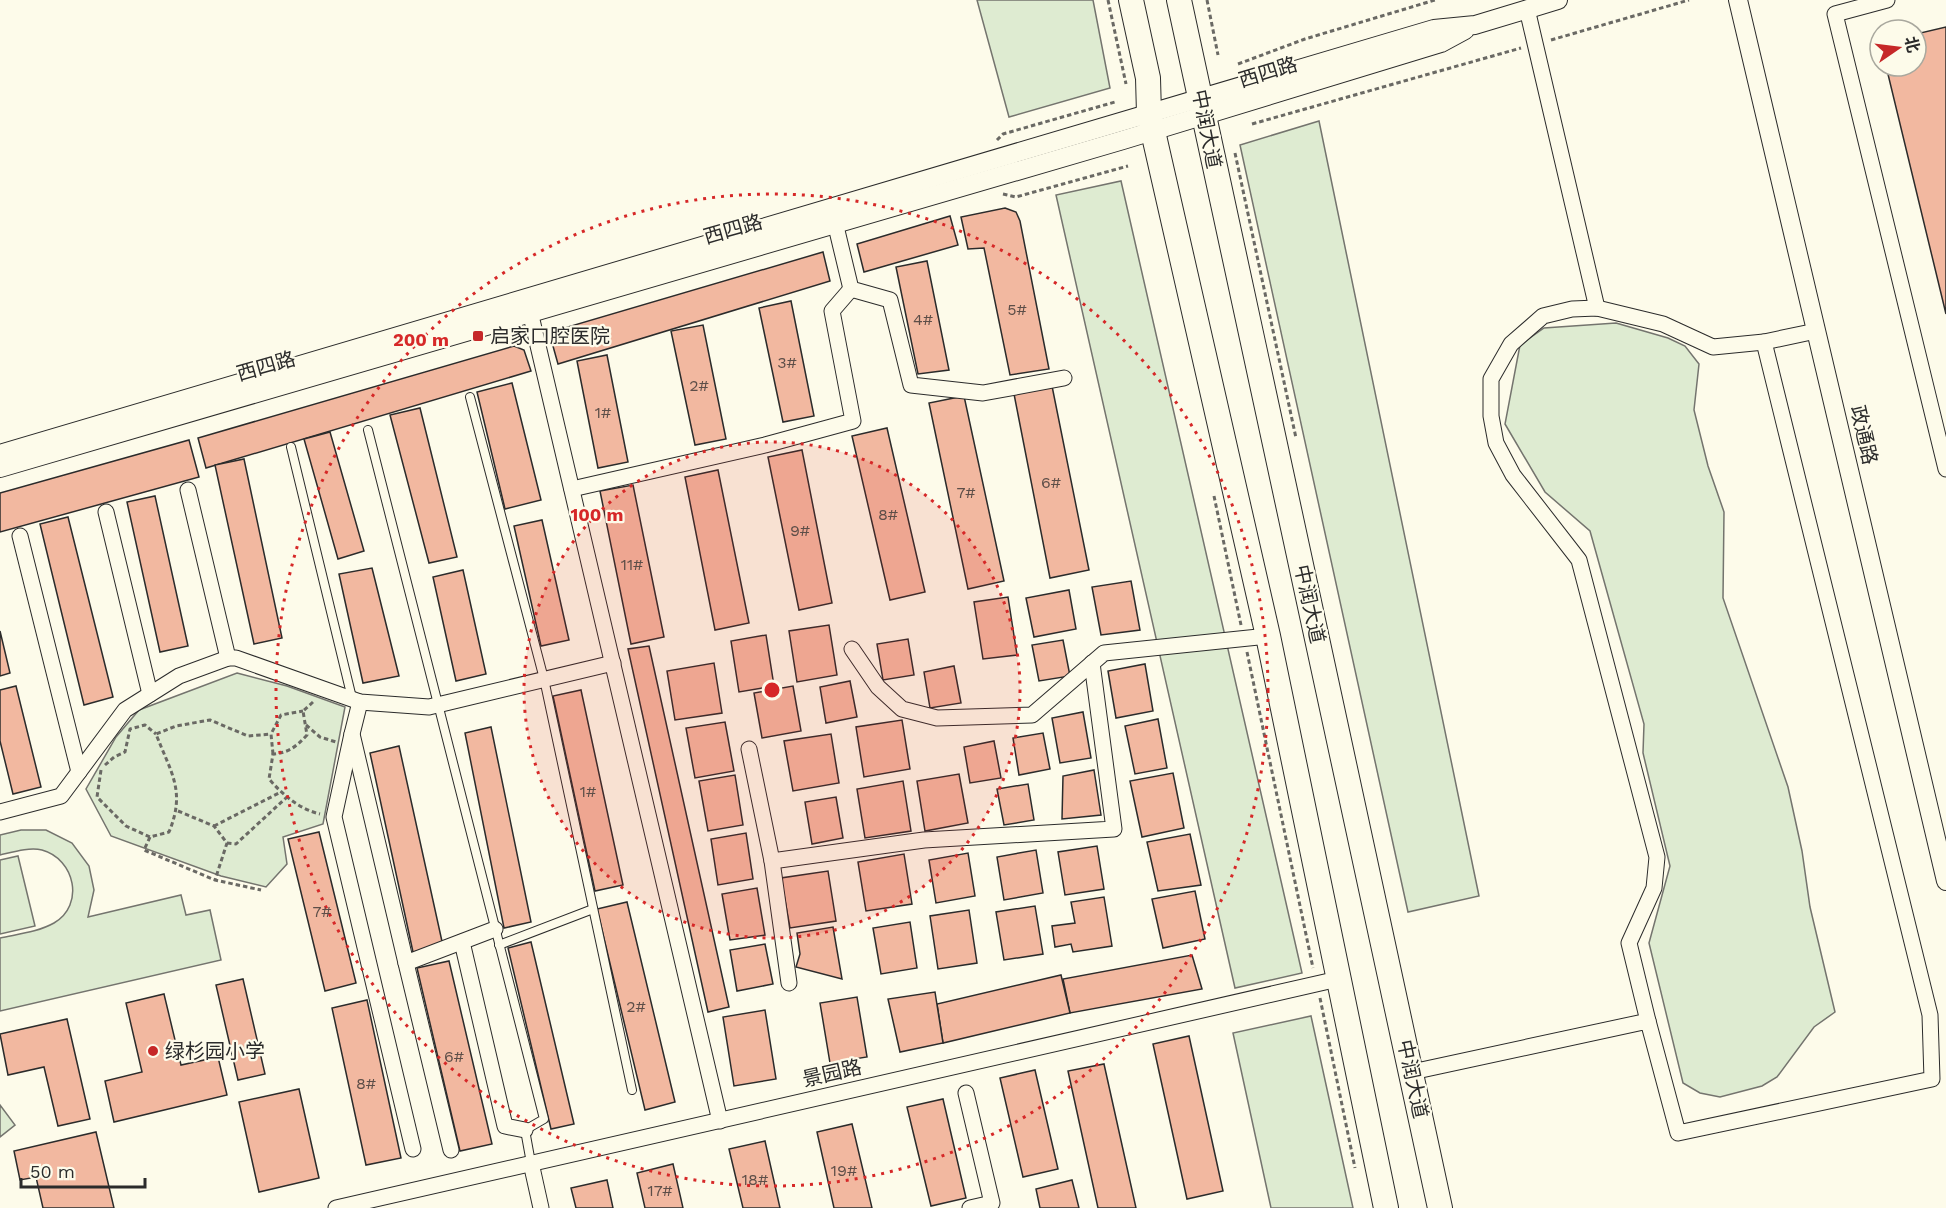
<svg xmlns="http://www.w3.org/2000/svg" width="1946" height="1208" font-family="'Work Sans','Noto Sans SC',sans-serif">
	<rect width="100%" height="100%" fill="#fdfbea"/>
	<g fill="#deebd1" stroke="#74746e" stroke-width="1.5">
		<polygon points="977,0 1093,0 1110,88 1009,117"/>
		<polygon points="1319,121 1479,896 1408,912 1240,145"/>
		<polygon points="1121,181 1302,973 1235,988 1056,195"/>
		<polygon points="1616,323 1668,338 1685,346 1699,364 1694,410 1708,466 1724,512 1723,598 1788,787 1802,851 1810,907 1835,1012 1814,1027 1777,1077 1762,1086 1720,1097 1700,1093 1683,1083 1649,943 1670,866 1643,753 1644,724 1590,531 1545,492 1505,424 1520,345 1544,328"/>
		<polygon points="237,673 287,686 345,707 323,824 283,837 287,864 266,887 221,876 111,836 86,789 116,737 139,710"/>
		<path d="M21 830H46L72 843 89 866 94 890 88 917 181 895 186 915 210 910 221 960 0 1011V938C18 934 38 932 54 923 85 905 75 859 42 850 29 847 13 852 0 855V835Z"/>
		<polygon points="18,856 35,926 0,934 0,860"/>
		<polygon points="1311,1016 1353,1208 1271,1208 1233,1033"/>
		<polygon points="0,1105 15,1125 0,1137"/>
	</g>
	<g fill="#f2b8a0" stroke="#2b2b2b" stroke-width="1.5">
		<polygon points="1946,27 1946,314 1886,66 1916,66 1916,34"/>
		<polygon points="1005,208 1016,212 1020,221 1049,369 1010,375 984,248 968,249 961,217"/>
		<polygon points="950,216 958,245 864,272 857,244"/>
		<polygon points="823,252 830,281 558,364 551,339 554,331"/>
		<polygon points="927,261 949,370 918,374 896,267"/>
		<polygon points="791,301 814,416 783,422 759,308"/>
		<polygon points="703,325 726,439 695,445 671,331"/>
		<polygon points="514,346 524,350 531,371 206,468 198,438"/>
		<polygon points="607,355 628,462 598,468 577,361"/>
		<polygon points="512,383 541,500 505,509 477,392"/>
		<polygon points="1052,386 1089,570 1050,578 1014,394"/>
		<polygon points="964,396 1004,581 968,589 929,403"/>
		<polygon points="420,408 457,557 429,563 390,415"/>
		<polygon points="887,428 925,592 890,600 852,436"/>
		<polygon points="330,432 364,551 338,559 304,439"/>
		<polygon points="189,440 199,477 0,532 0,493"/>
		<polygon points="802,450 832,603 799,610 768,457"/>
		<polygon points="244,459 282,638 254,644 215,465"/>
		<polygon points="718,470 749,623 715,630 685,477"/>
		<polygon points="633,485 664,637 631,644 600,491"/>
		<polygon points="155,496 188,646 160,652 127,502"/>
		<polygon points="68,517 113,697 84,705 40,524"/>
		<polygon points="542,520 569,640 541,646 514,526"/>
		<polygon points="372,568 399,676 363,683 339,574"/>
		<polygon points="463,570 486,674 456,681 433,577"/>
		<polygon points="1131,581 1140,630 1101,635 1092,587"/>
		<polygon points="1069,590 1076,629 1034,637 1026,598"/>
		<polygon points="1008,597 1017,655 983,659 974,602"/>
		<polygon points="829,625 837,675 797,682 789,631"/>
		<polygon points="0,631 10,673 0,676"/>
		<polygon points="766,635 774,686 739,692 731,641"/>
		<polygon points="908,639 914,675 883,680 877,644"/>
		<polygon points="1063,640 1070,676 1039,681 1032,645"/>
		<polygon points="649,646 729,1007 708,1012 628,649"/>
		<polygon points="714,663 722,713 675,720 667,671"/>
		<polygon points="1145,664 1153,711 1116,718 1108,671"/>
		<polygon points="954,666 961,703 930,708 924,672"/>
		<polygon points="850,681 857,717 826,723 820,687"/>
		<polygon points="16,686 41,787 13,794 0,741 0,690"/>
		<polygon points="793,686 801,731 762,738 754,693"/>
		<polygon points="581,690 623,885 595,891 553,696"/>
		<polygon points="1083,712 1091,758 1060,763 1052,718"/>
		<polygon points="1158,719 1167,768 1135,774 1125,726"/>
		<polygon points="902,720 910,769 864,777 856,727"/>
		<polygon points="725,722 734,771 695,778 686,728"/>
		<polygon points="491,727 531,922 504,928 465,733"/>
		<polygon points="1043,733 1050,769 1019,775 1013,738"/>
		<polygon points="831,734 839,783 793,791 784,741"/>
		<polygon points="994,741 1001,778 970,783 964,747"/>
		<polygon points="399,746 443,946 413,952 370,753"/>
		<polygon points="1094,770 1101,815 1062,819 1063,776"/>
		<polygon points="1173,773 1184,828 1142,837 1130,781"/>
		<polygon points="959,774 968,823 925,831 917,781"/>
		<polygon points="735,775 743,825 708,831 699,781"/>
		<polygon points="903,781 911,831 865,838 857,789"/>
		<polygon points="1028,784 1034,820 1004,825 997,789"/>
		<polygon points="836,797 843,838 812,844 805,802"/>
		<polygon points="319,832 356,983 325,991 288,839"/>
		<polygon points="746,833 753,879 718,885 711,839"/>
		<polygon points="1190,834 1201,885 1158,891 1147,842"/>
		<polygon points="1097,846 1104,889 1065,895 1058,852"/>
		<polygon points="1036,850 1043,893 1004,900 997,857"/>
		<polygon points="968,853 975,896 936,903 929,860"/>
		<polygon points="904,854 912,904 866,911 858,862"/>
		<polygon points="828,871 836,921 790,928 781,878"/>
		<polygon points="757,888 765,935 730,940 722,894"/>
		<polygon points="1195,891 1205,939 1163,948 1152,899"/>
		<polygon points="1104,897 1112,946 1073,952 1071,944 1055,947 1052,926 1075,923 1071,902"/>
		<polygon points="627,902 675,1102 645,1110 597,909"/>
		<polygon points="1035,906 1043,954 1004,960 996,912"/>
		<polygon points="969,910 977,963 938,969 930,916"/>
		<polygon points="910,922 917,968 881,974 873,928"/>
		<polygon points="833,927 842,979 796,967 800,954 797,933"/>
		<polygon points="531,942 574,1124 551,1129 508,948"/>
		<polygon points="765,944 773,984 737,991 730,950"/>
		<polygon points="1192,955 1202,989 1070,1013 1063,979"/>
		<polygon points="449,961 492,1144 460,1151 417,968"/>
		<polygon points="1061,975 1070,1013 943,1043 937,1004"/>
		<polygon points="243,979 265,1074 238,1080 216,985"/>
		<polygon points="935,992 943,1043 900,1052 888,999"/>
		<polygon points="164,994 181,1065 218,1057 227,1095 114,1122 105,1081 142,1072 126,1003"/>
		<polygon points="857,997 867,1057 830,1063 820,1003"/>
		<polygon points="367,1000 401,1158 366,1165 332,1008"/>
		<polygon points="765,1010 776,1079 734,1086 723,1017"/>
		<polygon points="67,1019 90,1119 58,1126 44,1067 8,1075 0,1034"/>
		<polygon points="1189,1036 1223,1191 1187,1199 1153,1044"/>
		<polygon points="1104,1064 1136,1208 1098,1208 1068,1071"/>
		<polygon points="1035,1070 1058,1169 1023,1177 1000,1078"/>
		<polygon points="299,1089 319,1178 259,1192 239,1102"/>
		<polygon points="943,1099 966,1198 931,1206 907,1107"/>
		<polygon points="852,1124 872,1208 834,1208 817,1132"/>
		<polygon points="96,1132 114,1208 43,1208 36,1177 20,1180 14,1151"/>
		<polygon points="765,1141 780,1208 743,1208 729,1149"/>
		<polygon points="673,1164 683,1208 645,1208 637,1173"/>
		<polygon points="607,1180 613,1208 576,1208 571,1188"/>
		<polygon points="1072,1180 1079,1208 1040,1208 1036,1189"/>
	</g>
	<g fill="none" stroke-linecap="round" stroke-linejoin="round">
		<defs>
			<g id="service">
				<polyline points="470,397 544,679 632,1090"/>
				<polyline points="368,430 544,1119 525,1130 531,1163"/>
				<polyline points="291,447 352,698"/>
				<polyline points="499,945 593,909"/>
			</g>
			<g id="minor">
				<polyline points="1887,0 1835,14 1946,469"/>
				<polyline points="1527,9 1597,308"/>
				<polyline points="833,214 851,289 890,300 911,385 983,393 1064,378"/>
				<polyline points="528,303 720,1121"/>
				<polyline points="572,489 765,445 853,421 832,311 851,289"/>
				<polyline points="188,490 228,658"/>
				<polyline points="106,512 150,694"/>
				<polyline points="20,536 79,772"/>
				<polyline points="852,649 878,687 902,709 937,718 1032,715 1104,653 1268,636"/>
				<polyline points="360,702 352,734 406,963 495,929"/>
				<polyline points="352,734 334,817 413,1149"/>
				<polyline points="749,749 772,861 789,983"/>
				<polyline points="0,812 61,796 125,710 179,676 228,658 236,658 360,702 429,707 613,663"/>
				<polyline points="772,861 924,840 1114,829 1092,663"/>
				<polyline points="462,942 505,1126 525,1130"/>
				<polyline points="406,963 451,1150"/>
				<polyline points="1648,1021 1629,943 1654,888 1657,857 1579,560 1513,475 1496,443 1491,416 1491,379 1511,344 1543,316 1572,309 1597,308 1663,324 1713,347 1764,342"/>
				<polyline points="1412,1072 1648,1021 1678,1133 1932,1079 1930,1015 1764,342 1816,331"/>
				<polyline points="966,1093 992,1203 970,1208"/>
				<polyline points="531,1163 541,1208"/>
				<polyline points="336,1208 1338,979"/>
			</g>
			<g id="tertiary">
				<polyline points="1738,0 1946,881"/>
				<polyline points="0,454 1434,29 1475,25 1558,0"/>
				<polyline points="0,468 1123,140 1441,43 1465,30"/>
			</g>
			<g id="primary">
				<polyline points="1131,0 1148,78 1149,114 1268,636 1386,1208"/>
				<polyline points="1179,0 1440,1208"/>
			</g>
		</defs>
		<use href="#service" stroke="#2b2b2b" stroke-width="10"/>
		<use href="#minor" stroke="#2b2b2b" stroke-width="17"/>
		<use href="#tertiary" stroke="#2b2b2b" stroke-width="20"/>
		<use href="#primary" stroke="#2b2b2b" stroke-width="26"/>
		<g stroke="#6a6964" stroke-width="3" stroke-dasharray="4.5 3" stroke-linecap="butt">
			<polyline points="1108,0 1126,84"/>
			<polyline points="1207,0 1218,55"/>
			<polyline points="1551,40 1689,0"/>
			<polyline points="1238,64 1305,39 1435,0"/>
			<polyline points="1252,124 1521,48"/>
			<polyline points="997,140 1003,134 1115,102"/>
			<polyline points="1235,153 1296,438"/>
			<polyline points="1003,194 1016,197 1128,166"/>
			<polyline points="1214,496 1241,625"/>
			<polyline points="1247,652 1313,968"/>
			<path d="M313 702 303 711 307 735C296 747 288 753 273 754L269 779C283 795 299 809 320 814"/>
			<polyline points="306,725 320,737 336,742"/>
			<polyline points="273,754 271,734 281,715 303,711"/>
			<polyline points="105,765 114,757 125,752 130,729 145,725 156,734"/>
			<path d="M101 770 97 797 126 826 150 837 169 832C186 791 171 773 156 734L176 726 210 720 248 736 271 734"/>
			<polyline points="178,811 214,826 227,843 215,880"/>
			<polyline points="214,826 281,792"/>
			<polyline points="150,837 144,850 215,880 261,890"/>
			<polyline points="227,843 236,844 287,797"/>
			<polyline points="1320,998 1355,1168"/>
		</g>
		<use href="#service" stroke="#fdfbea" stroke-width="8"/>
		<use href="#minor" stroke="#fdfbea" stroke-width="15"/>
		<use href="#tertiary" stroke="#fdfbea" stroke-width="18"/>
		<use href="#primary" stroke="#fdfbea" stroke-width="24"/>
	</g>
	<circle cx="772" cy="690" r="248" fill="#d62828" fill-opacity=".12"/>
	<g fill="none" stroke="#d62828" stroke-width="3" stroke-dasharray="3 6">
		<circle cx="772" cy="690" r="248"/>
		<circle cx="772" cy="690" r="496"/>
	</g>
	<g fill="#c62828" stroke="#fdfbea" stroke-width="2">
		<rect x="472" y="330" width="12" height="12" rx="3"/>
		<circle cx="153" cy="1051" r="6"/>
	</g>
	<g text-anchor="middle" stroke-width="4.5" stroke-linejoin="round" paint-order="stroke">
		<g font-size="16" fill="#5d4e48">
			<text x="1017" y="315">5#</text>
			<text x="923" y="325">4#</text>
			<text x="787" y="368">3#</text>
			<text x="699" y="391">2#</text>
			<text x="603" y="418">1#</text>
			<text x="1051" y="488">6#</text>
			<text x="966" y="498">7#</text>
			<text x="888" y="520">8#</text>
			<text x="800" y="536">9#</text>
			<text x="632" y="570">11#</text>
			<text x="588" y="797">1#</text>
			<text x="322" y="917">7#</text>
			<text x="636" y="1012">2#</text>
			<text x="454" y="1062">6#</text>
			<text x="366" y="1089">8#</text>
			<text x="844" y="1176">19#</text>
			<text x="755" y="1185">18#</text>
			<text x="660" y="1196">17#</text>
		</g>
		<g font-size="20" fill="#2b2b2b" stroke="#fdfbea">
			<text transform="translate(1268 72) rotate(-17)" y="7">西四路</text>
			<text transform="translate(1207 129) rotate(79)" y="7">中润大道</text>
			<text transform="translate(733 229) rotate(-16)" y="7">西四路</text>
			<text transform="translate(266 366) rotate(-16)" y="7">西四路</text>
			<text transform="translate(1864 435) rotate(77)" y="7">政通路</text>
			<text transform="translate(1310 604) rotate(78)" y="7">中润大道</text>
			<text transform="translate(832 1073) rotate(-13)" y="7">景园路</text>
			<text transform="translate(1413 1079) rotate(78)" y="7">中润大道</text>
		</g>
		<g font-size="20" fill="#2b2b2b" stroke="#fdfbea" text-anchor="start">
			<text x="490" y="343">启家口腔医院</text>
			<text x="165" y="1058">绿杉园小学</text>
		</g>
	</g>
	<circle cx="772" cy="690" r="9" fill="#d62828" stroke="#fdfbea" stroke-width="3"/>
	<g font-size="18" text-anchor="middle" font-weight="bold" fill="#d62828" stroke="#fdfbea" stroke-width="4.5" stroke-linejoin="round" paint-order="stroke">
		<text x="421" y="346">200 m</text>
		<text x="597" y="521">100 m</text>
	</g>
	<g transform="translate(1898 48) rotate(76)"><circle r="28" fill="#fdfbea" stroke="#a9a89e" stroke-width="1.5"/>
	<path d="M0-4.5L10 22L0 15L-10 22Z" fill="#c62828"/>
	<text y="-9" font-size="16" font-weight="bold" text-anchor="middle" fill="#2b2b2b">北</text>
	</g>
	<path d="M21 1178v9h124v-9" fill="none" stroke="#2b2b2b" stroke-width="3"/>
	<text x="30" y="1178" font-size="18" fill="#2b2b2b" stroke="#fdfbea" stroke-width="4.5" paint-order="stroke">50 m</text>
</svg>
